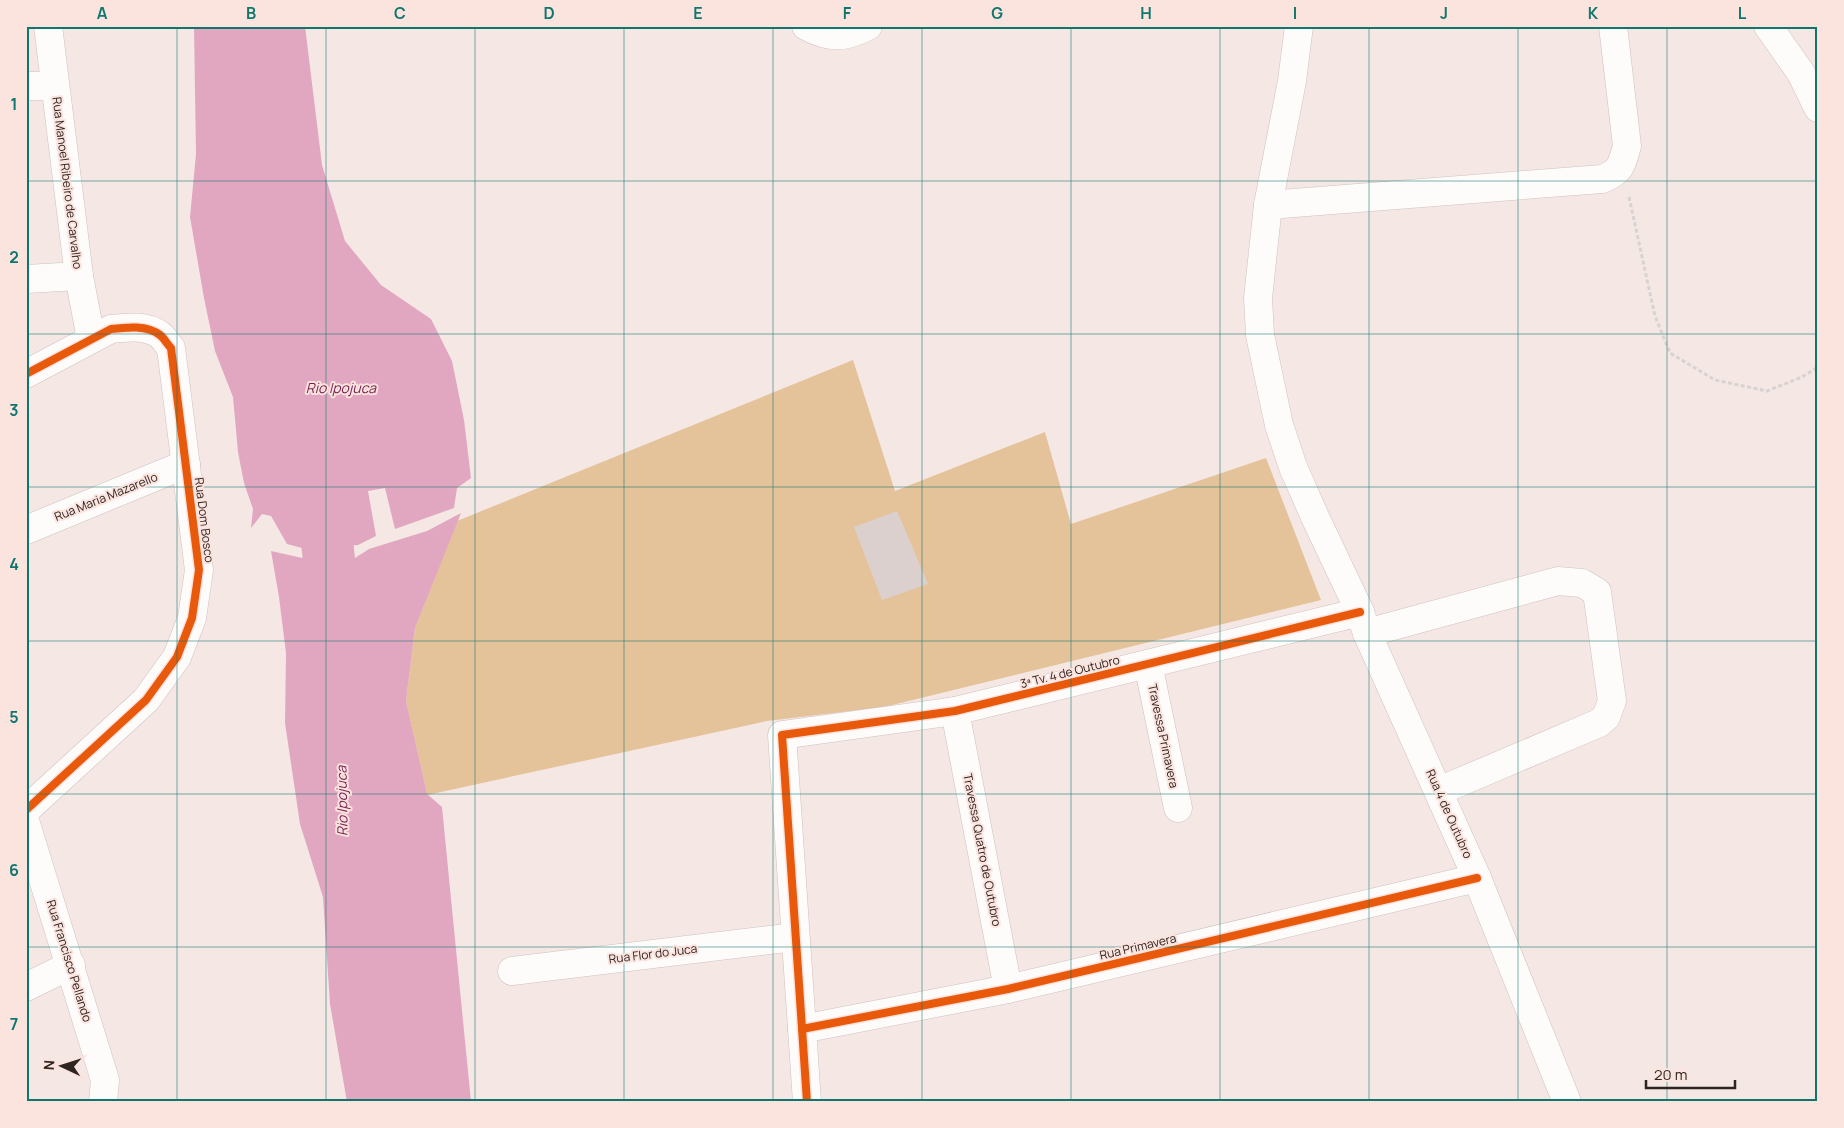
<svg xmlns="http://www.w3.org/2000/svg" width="1844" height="1128" font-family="Manrope,sans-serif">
	<rect width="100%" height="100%" fill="#f5e7e4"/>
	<polygon fill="#e4c39b" points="853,360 895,491 1045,432 1071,524 1266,458 1321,600 884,707 767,721 427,795 406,701 415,628 457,521"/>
	<g fill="#e1a7c0">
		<polygon points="194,26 305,26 322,165 345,241 381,285 431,319 452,361 464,420 471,478 457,488 454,508 395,529 385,488 368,491 376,536 358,545 328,547 306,549 287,544 271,516 262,514 251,528 253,509 244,483 238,452 233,397 215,351 204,298 190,217 196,154"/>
		<polygon points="461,513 415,628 406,701 427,794 442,807 471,1102 347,1102 330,1004 323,897 300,824 285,723 286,653 279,597 271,551 329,564 340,564 355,558 369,549 427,531"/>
	</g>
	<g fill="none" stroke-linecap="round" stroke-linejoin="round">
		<polyline stroke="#e1a7c0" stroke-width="52" points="320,475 337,636"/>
	</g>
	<polygon fill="#dcd0cf" points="897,511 928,584 882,600 854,527"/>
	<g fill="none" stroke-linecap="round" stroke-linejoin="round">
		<defs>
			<g id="street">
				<polyline points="48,26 79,276 91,339"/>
				<path d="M806 26C830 39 845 38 868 26"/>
				<polyline points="26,86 55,86"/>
				<path d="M1268 205 1602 179C1621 172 1622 164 1627 146L1613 26"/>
				<polyline points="26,279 79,276"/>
				<path d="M26 374 111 329C127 327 147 325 160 335 164 338 167 344 171 348L199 570 192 618 177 657 146 700 26 810"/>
				<polyline points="26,530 186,464"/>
				<polyline points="1367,633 1558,581 1582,583 1597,592 1612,701 1606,717 1599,723 1439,791"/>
				<polyline points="1148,664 1178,808"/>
				<polyline points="955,711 1008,989"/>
				<polyline points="26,824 105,1080 103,1102"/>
				<polyline points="512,971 795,937"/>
				<polyline points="26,987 71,965"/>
				<polyline points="802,1029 1008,989 1477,878"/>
				<polyline points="807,1102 782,735 955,711 1360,612"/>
			</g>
			<g id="secondary">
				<polyline points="1299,26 1292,81 1268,205 1258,298 1260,335 1279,425 1293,467 1315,517 1360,612 1367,633 1477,878 1567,1102"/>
				<polyline points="1768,26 1801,73 1818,108"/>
			</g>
		</defs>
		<use href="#street" stroke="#cdc2bf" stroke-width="29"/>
		<use href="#secondary" stroke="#cdc2bf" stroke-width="29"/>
		<polyline stroke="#d7d3d3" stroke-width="3" stroke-dasharray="4 2.5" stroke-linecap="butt" points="1629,197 1655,316 1670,353 1715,380 1767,391 1802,377 1818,367"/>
		<use href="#street" stroke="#fefbfb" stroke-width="28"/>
		<use href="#secondary" stroke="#fefbfb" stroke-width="28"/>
		<defs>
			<g id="cycleway">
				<path d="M26 374 111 329C127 327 147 325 160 335 164 338 167 344 171 348L199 570 192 618 177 657 146 700 26 810"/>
				<polyline points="802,1029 1008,989 1477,878"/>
				<polyline points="807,1102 782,735 955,711 1360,612"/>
			</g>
		</defs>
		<use href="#cycleway" stroke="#fbe3de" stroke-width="11"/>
		<use href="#cycleway" stroke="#e8590c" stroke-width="8"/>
	</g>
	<path fill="none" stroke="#0f766e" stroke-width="1" stroke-opacity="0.55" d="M177 26V1102M326 26V1102M475 26V1102M624 26V1102M773 26V1102M922 26V1102M1071 26V1102M1220 26V1102M1369 26V1102M1518 26V1102M1667 26V1102M26 181H1818M26 334H1818M26 487H1818M26 641H1818M26 794H1818M26 947H1818"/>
	<g text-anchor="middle" stroke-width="4" stroke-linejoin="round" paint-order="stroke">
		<g font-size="12" fill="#2e2421" stroke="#fbe3de">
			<text transform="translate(67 183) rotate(83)" y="4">Rua Manoel Ribeiro de Carvalho</text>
			<text transform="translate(106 497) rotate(-22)" y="4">Rua Maria Mazarello</text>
			<text transform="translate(204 520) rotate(83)" y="4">Rua Dom Bosco</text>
			<text transform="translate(1070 672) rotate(-14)" y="4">3ª Tv. 4 de Outubro</text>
			<text transform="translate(1163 736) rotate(78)" y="4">Travessa Primavera</text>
			<text transform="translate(1449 814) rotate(66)" y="4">Rua 4 de Outubro</text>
			<text transform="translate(982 850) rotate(79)" y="4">Travessa Quatro de Outubro</text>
			<text transform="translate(1138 947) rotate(-13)" y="4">Rua Primavera</text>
			<text transform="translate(653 954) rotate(-7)" y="4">Rua Flor do Juca</text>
			<text transform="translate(69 961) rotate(73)" y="4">Rua Francisco Pellando</text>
		</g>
		<g font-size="14" font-style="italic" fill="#781e52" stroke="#fbe3de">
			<text x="341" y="393">Rio Ipojuca</text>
			<text transform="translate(342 801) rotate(-91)" y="5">Rio Ipojuca</text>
		</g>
	</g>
	<rect width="1844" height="1128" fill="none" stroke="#fbe3de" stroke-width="55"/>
	<g transform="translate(62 1066) rotate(274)" stroke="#fbe3de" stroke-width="4" paint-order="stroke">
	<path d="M0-4L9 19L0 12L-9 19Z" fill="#2e2421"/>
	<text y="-8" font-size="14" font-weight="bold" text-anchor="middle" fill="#2e2421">N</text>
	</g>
	<path d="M1646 1080v8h89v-8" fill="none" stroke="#2e2421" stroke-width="2.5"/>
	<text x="1654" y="1080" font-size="15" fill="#2e2421" stroke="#fbe3de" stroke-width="4" paint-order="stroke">20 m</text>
	<rect x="28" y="28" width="1788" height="1072" fill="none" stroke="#0f766e" stroke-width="2"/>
	<g font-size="16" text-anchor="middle" font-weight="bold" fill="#0f766e">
		<text x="102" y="19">A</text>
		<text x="251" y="19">B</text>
		<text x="400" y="19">C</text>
		<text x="549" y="19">D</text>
		<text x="698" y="19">E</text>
		<text x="847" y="19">F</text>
		<text x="997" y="19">G</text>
		<text x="1146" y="19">H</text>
		<text x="1295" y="19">I</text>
		<text x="1444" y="19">J</text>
		<text x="1593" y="19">K</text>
		<text x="1742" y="19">L</text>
		<text x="14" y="110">1</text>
		<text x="14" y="263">2</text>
		<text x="14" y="416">3</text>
		<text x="14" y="570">4</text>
		<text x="14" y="723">5</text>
		<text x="14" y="876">6</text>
		<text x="14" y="1030">7</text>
	</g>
</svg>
